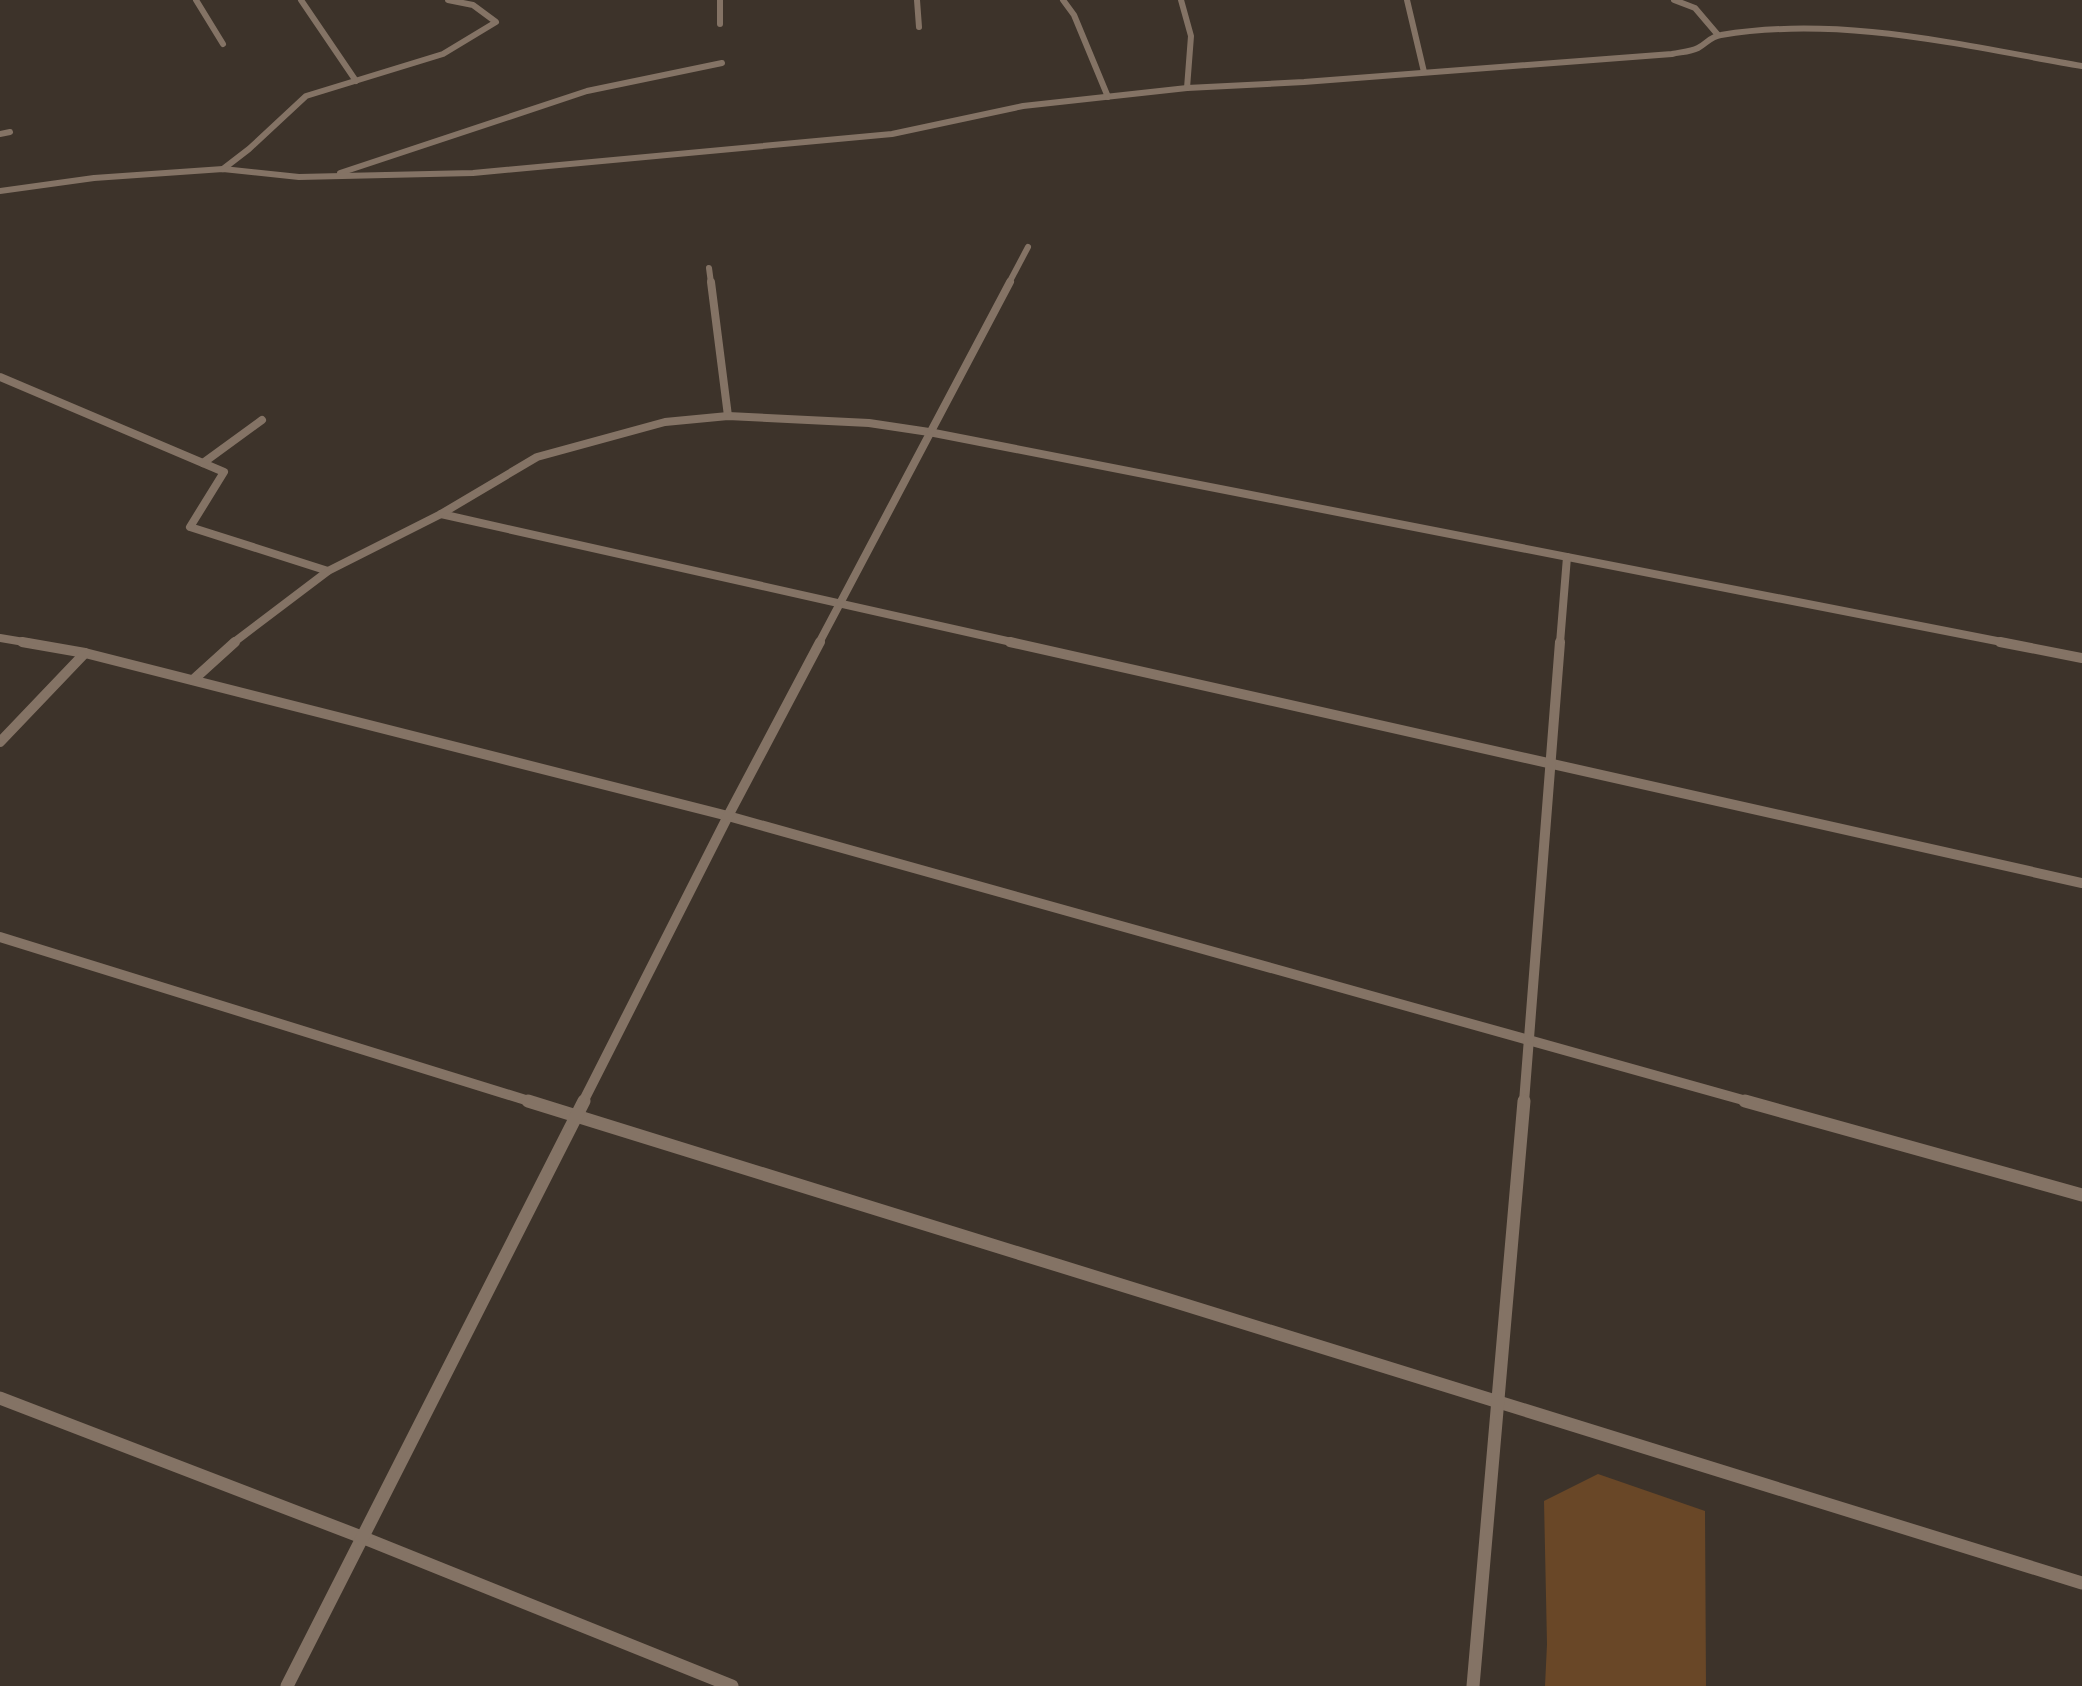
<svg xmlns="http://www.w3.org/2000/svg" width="2082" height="1686" font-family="'Titillium Web',sans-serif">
	<rect width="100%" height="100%" fill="#3d332a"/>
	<polygon fill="#694727" points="1598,1474 1705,1511 1706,1686 1545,1686 1547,1644 1544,1501"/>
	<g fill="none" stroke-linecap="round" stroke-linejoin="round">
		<g stroke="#847365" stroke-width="6">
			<polyline points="196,0 223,44"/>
			<polyline points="301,0 356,81"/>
			<polyline points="720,0 720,24"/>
			<polyline points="917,0 919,27"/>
			<polyline points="1063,0 1074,15 1108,97"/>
			<polyline points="1181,0 1191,36 1187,88"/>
			<polyline points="1407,0 1424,72"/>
			<polyline points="1674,0 1695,8 1718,35"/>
			<polyline points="0,134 10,132"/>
			<polyline points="223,169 249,149 306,96 443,54 496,22 473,5 448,0"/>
			<polyline points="340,173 587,91 722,63"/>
			<path d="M0 191 94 178 223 169 299 177 473 173 892 134 1023 106 1187 88 1304 82 1672 54C1680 52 1690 52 1698 48 1706 44 1711 36 1721 35 1841 15 1964 46 2082 66"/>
			<polyline points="709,268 711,283"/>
			<polyline points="1009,283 1028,247"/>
		</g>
		<g stroke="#847365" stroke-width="8">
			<polyline points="711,282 728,416"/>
			<polyline points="0,377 224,472 190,527 328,571"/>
			<polyline points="203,463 262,420"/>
			<polyline points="441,514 1016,643"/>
			<polyline points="0,638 30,643"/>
			<polyline points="233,643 328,571 441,514 537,457 665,422 728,416 869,423 929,432 2007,643"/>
			<polyline points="819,643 1010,282"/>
			<polyline points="1560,643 1567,557"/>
		</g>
		<g stroke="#847365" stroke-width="10">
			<polyline points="22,642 85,653 728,816 1750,1102"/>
			<polyline points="1010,642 2082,883"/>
			<polyline points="2000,642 2082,658"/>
			<polyline points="193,680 235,642"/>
			<polyline points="0,742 85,653"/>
			<polyline points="0,937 532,1102"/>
			<polyline points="583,1102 728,816 820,642"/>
			<polyline points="1524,1102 1560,642"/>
		</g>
		<g stroke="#847365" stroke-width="13">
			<polyline points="528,1101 2082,1583"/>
			<polyline points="1745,1101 2082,1195"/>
			<polyline points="0,1398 364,1538 732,1686"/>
			<polyline points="287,1686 584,1101"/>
			<polyline points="1473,1686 1524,1101"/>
		</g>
	</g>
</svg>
